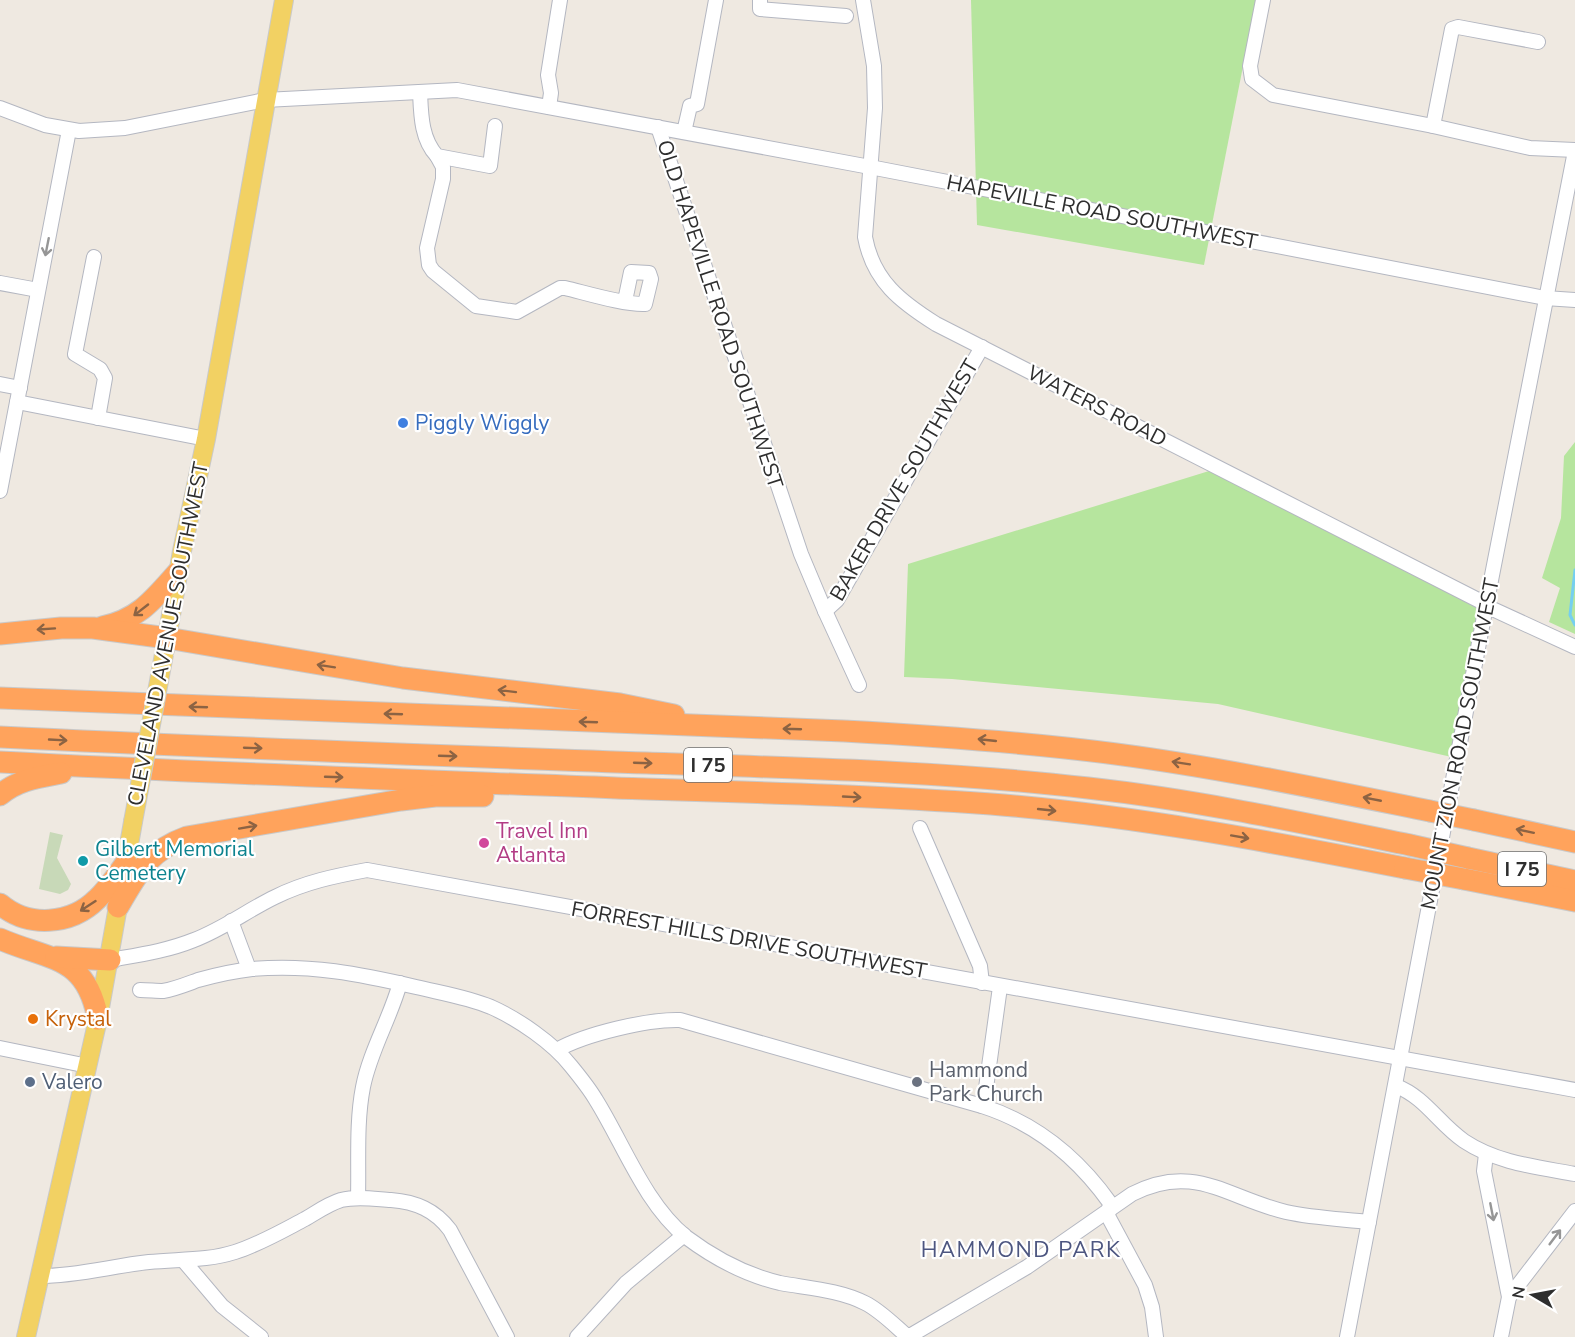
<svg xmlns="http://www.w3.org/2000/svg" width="1575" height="1337" font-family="'Nunito Sans',sans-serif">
	<rect width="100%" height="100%" fill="#efe9e1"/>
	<g fill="#b6e59e">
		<polygon points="971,0 1256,0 1204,265 977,225"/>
		<polygon points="1575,442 1575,634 1549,622 1560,588 1542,578 1561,518 1564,456"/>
		<polygon points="1222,467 1488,610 1456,758 1218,704 952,679 904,677 908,564"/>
	</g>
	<polygon fill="#c8d9b8" points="50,832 63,835 57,858 71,884 68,890 60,894 39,889"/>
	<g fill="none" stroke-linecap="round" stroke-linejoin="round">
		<polyline stroke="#75cff0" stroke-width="3" points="1575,570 1570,615 1575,625"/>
		<defs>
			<g id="minor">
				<polyline points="760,0 760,9 846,16"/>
				<path d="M863 0 874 66 875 108 865 237C873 281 901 302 936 324L1480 601 1486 606 1575 647"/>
				<polyline points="1263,0 1250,66 1252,79 1273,95 1433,126 1530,148 1575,150"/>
				<path d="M420 92C421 114 421 139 437 156L490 166 495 126"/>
				<polyline points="549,107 551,93 548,75 560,0"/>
				<polyline points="0,108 45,125 79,131 125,128 265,100 457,90 870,167 1545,298 1575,300"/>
				<polyline points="1433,126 1452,29 1458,27 1538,42"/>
				<polyline points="658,127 801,554 825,611 859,685"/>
				<polyline points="684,132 690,106 697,104 716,0"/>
				<path d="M437 156 443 167V179L427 248 429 265 433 271 476 306 517 312 560 288H565C586 293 625 305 645 304L651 279 649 273 631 272 625 301"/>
				<polyline points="94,257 75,354 100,369 105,378 98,418"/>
				<polyline points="0,283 38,290"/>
				<polyline points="0,384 20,388"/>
				<polyline points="17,402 206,439"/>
				<polyline points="0,491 69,130"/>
				<polyline points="825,611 837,600 982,347"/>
				<polyline points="920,828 980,966 982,983"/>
				<polyline points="231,921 249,969"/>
				<path d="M110 960C138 955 167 951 194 940 223 929 248 910 275 897 305 882 335 876 367 870L1575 1090"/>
				<path d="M140 990C148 990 156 991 163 991 175 989 187 984 198 980 216 975 234 971 252 969 310 964 360 974 416 987 441 993 467 997 491 1007 518 1019 553 1043 571 1066 580 1077 589 1088 596 1100 623 1143 645 1204 686 1237 714 1258 746 1275 780 1283 807 1288 840 1290 865 1303 881 1311 894 1325 908 1337L1027 1267 1132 1194C1194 1162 1227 1198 1286 1212 1313 1218 1342 1219 1369 1222"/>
				<polyline points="0,1048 88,1066"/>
				<path d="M557 1050C585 1034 648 1019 680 1020L982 1106C1035 1123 1078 1158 1110 1203L1108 1216 1145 1285 1152 1307 1156 1337"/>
				<path d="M1396 1086C1425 1097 1439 1124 1464 1141 1497 1163 1537 1167 1575 1174"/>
				<polyline points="982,1106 986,1088 1000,987"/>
				<polyline points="1486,1154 1484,1171 1509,1297 1501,1337"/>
				<path d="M358 1198C359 1162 356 1123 363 1087 370 1051 390 1019 400 983"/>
				<polyline points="183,1260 222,1306 261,1337"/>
				<path d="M40 1276C77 1276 112 1266 149 1262 178 1259 207 1261 235 1252 258 1245 284 1230 305 1219 317 1212 328 1204 341 1200 357 1196 375 1199 391 1200 416 1202 435 1210 450 1230L507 1337"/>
				<polyline points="1509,1297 1575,1211"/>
				<polyline points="577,1337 626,1283 684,1235"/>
				<polyline points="1347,1337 1486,606 1575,151"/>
			</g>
			<g id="major">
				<polyline points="165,650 182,551 206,439 284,0"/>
				<polyline points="26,1337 98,1019 133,822"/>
			</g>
			<g id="highway">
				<path d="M102 627C138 620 154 599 177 573"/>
				<polyline points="0,634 61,628 93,628 167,638 403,678 620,704 674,715"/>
				<path d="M0 698 844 731C935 736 1026 742 1116 754 1222 768 1326 790 1430 811"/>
				<path d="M0 737C216 748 432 755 647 763 794 768 942 771 1088 788 1197 800 1303 823 1410 845"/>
				<path d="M0 762C205 773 411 780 616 788 741 792 867 795 991 804 1130 815 1268 841 1405 868"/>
				<path d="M0 795C17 780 40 777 61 773"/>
				<polyline points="1474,820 1575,842"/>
				<polyline points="1468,858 1575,881"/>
				<polyline points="1464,879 1575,901"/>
				<path d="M0 904C28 928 71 925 97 899 108 889 117 875 126 863"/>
				<path d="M118 907C138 873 148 851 187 837L401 800 435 796H483"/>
				<path d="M0 939C51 961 86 955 98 1019"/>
				<polyline points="56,957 110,960"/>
			</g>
		</defs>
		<use href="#minor" stroke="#b4b7c1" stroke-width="16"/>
		<use href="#major" stroke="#c9c9c9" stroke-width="20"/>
		<use href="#highway" stroke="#c9c9c9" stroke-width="23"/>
		<use href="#minor" stroke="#fff" stroke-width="14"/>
		<use href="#major" stroke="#f2d163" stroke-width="18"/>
		<use href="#highway" stroke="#ffa35c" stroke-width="21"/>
		<defs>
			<polyline id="major-bridge" points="133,822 164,654"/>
			<g id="highway-bridge">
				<polyline points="1430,811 1474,820"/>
				<polyline points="1410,845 1468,858"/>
				<polyline points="1405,868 1464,879"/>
			</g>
		</defs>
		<use href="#major-bridge" stroke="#c9c9c9" stroke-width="20" stroke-linecap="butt"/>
		<use href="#highway-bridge" stroke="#c9c9c9" stroke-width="23" stroke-linecap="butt"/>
		<use href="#major-bridge" stroke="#f2d163" stroke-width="18"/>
		<use href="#highway-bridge" stroke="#ffa35c" stroke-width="21"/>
	</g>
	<defs><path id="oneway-shaft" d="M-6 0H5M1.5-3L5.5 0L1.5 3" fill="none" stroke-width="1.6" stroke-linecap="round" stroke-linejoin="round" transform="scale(1.5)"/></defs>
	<g stroke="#969696">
		<use href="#oneway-shaft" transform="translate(47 247) rotate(101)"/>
		<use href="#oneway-shaft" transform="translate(1492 1212) rotate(79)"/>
		<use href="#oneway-shaft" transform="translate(1555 1237) rotate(-53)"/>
	</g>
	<g stroke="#8c6343">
		<use href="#oneway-shaft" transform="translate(141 610) rotate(142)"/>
		<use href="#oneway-shaft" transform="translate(46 629) rotate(176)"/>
		<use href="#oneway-shaft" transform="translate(326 666) rotate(-171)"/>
		<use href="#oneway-shaft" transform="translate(507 691) rotate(-173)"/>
		<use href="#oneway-shaft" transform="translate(198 707) rotate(-178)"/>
		<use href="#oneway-shaft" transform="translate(393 714) rotate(-178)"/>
		<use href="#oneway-shaft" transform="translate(588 722) rotate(-178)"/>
		<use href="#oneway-shaft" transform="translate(792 729) rotate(-178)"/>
		<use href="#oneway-shaft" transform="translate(58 740) rotate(3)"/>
		<use href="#oneway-shaft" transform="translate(987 740) rotate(-174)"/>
		<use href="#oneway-shaft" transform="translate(253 748) rotate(2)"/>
		<use href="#oneway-shaft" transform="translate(448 756) rotate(2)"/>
		<use href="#oneway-shaft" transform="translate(643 763) rotate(2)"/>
		<use href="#oneway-shaft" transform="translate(1181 763) rotate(-171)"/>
		<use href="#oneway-shaft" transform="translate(334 777) rotate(2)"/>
		<use href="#oneway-shaft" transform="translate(852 797) rotate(3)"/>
		<use href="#oneway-shaft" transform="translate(1372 799) rotate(-169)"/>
		<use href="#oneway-shaft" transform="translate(1047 810) rotate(6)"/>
		<use href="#oneway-shaft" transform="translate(248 827) rotate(-10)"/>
		<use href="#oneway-shaft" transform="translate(1525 831) rotate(-168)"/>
		<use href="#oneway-shaft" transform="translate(1240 837) rotate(10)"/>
		<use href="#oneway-shaft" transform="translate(88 906) rotate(147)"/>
	</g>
	<circle fill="#3f7fe0" stroke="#fff" stroke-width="2" cx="403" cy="423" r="6"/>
	<circle fill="#d1479c" stroke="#fff" stroke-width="2" cx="484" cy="843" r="6"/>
	<circle fill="#0f9aa8" stroke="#fff" stroke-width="2" cx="83" cy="861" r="6"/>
	<circle fill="#e8710a" stroke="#fff" stroke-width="2" cx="33" cy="1019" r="6"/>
	<circle fill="#5c6f8a" stroke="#fff" stroke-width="2" cx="30" cy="1082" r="6"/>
	<circle fill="#6b7280" stroke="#fff" stroke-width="2" cx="917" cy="1082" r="6"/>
	<g text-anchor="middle" stroke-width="4.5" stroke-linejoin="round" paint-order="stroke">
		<g fill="#fff" stroke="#6d6d6d" stroke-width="1.5">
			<rect x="684" y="748" width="48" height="34" rx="4.5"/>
			<rect x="1498" y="852" width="48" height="34" rx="4.5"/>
		</g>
		<g font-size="20" font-weight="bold" fill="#2e2e2e">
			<text x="708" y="772">I 75</text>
			<text x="1522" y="876">I 75</text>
		</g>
		<g font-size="21" fill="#2e2e2e" stroke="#fff">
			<text transform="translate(1102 212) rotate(11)" y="7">HAPEVILLE ROAD SOUTHWEST</text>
			<text transform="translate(720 314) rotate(72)" y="7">OLD HAPEVILLE ROAD SOUTHWEST</text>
			<text transform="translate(1097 406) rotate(27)" y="7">WATERS ROAD</text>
			<text transform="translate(904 480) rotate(-60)" y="7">BAKER DRIVE SOUTHWEST</text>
			<text transform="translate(168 634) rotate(-79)" y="7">CLEVELAND AVENUE SOUTHWEST</text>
			<text transform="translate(1460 744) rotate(-79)" y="7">MOUNT ZION ROAD SOUTHWEST</text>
			<text transform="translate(749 940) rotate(10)" y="7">FORREST HILLS DRIVE SOUTHWEST</text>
		</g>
		<g font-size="21" fill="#366cbe" stroke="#fff" text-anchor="start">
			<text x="415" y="430">Piggly Wiggly</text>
		</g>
		<g font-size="21" fill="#b23c85" stroke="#fff" text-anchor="start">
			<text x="496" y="838">Travel Inn<tspan x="496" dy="24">Atlanta</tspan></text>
		</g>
		<g font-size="21" fill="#0d838f" stroke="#fff" text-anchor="start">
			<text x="95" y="856">Gilbert Memorial<tspan x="95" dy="24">Cemetery</tspan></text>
		</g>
		<g font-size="21" fill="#c56008" stroke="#fff" text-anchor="start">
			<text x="45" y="1026">Krystal</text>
		</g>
		<g font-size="21" fill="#5b616d" stroke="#fff" text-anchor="start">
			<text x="929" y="1077">Hammond<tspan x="929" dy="24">Park Church</tspan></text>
		</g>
		<g font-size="21" fill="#4e5e75" stroke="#fff" text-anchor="start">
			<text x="42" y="1089">Valero</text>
		</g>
		<g font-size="22" letter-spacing="1.5" fill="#4d5680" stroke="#fff">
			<text x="1021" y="1257">HAMMOND PARK</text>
		</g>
	</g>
	<g transform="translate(1533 1295) rotate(280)" stroke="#ffffff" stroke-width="4.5" paint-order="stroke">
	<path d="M0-4.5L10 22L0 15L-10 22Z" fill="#2e2e2e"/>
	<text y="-9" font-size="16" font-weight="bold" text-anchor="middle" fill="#2e2e2e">N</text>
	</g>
</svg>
